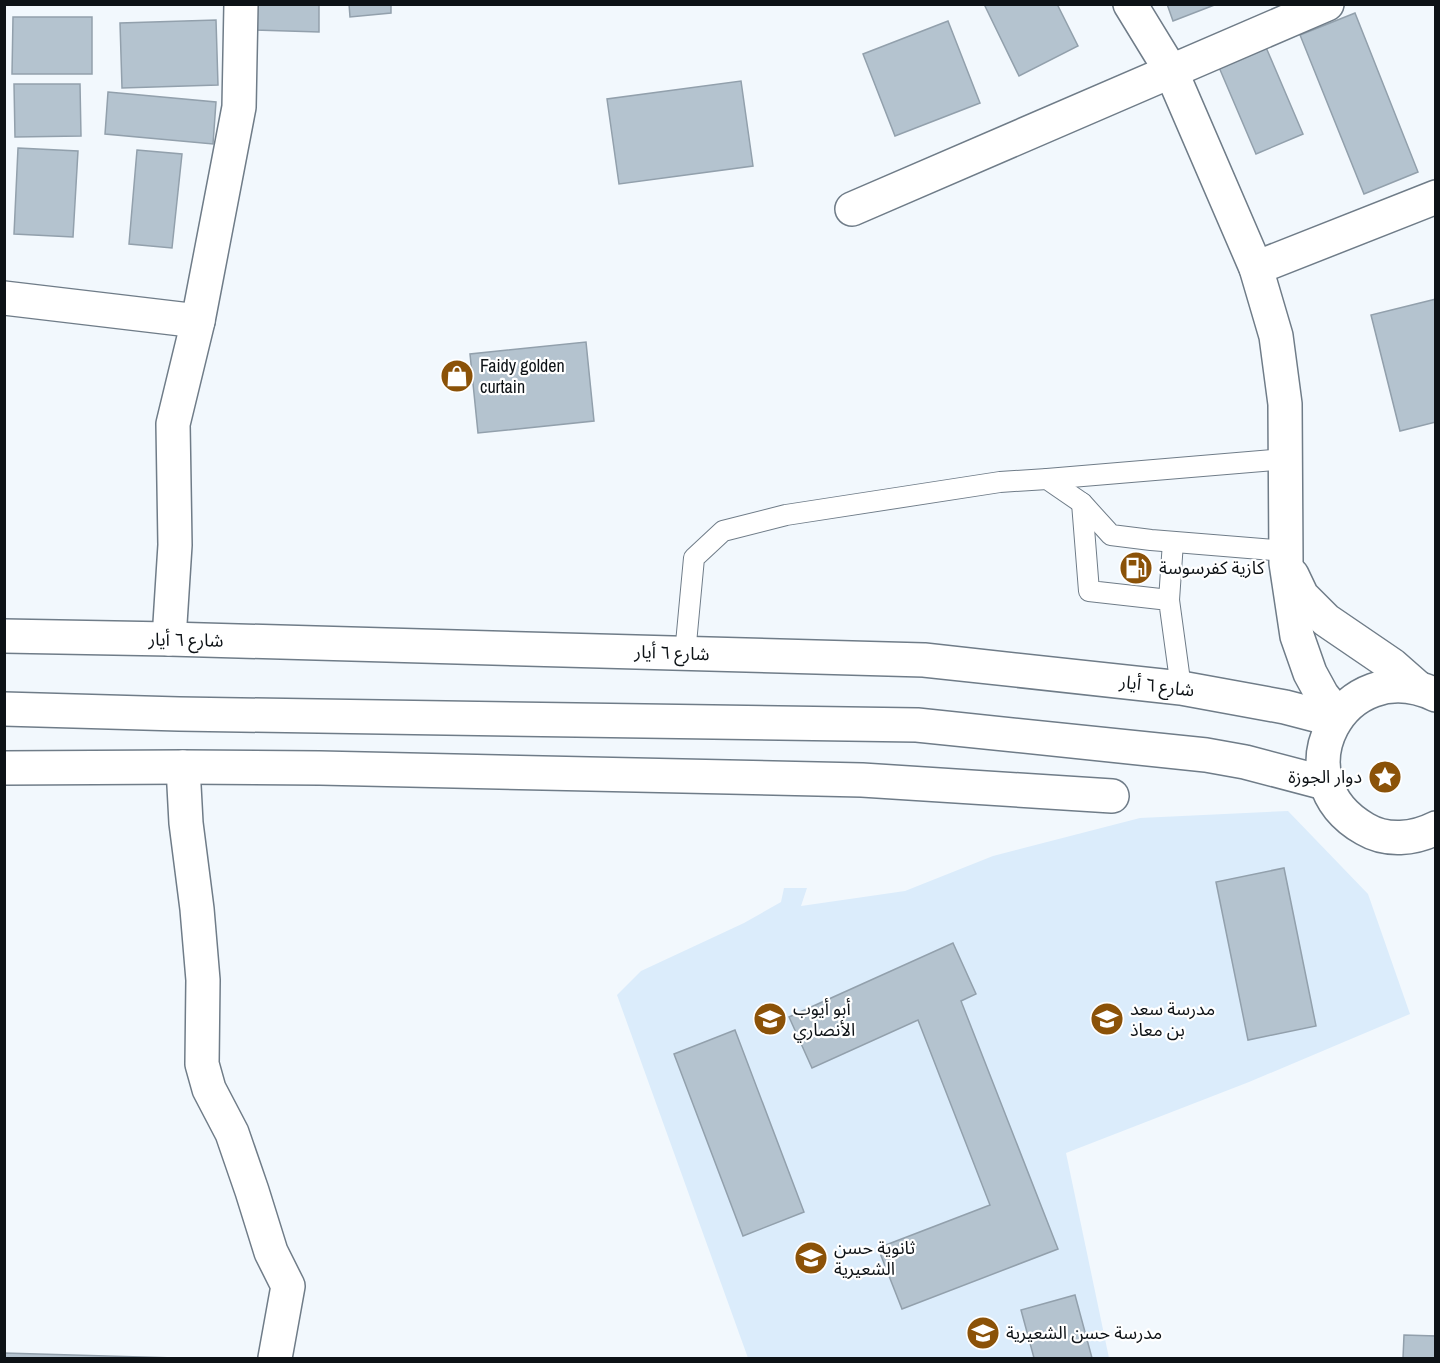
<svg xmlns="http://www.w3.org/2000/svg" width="1440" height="1363" font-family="'Archivo Narrow','Noto Sans Arabic',sans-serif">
	<rect width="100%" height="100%" fill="#f2f8fd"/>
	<polygon fill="#dbecfb" points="1288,811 1368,894 1410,1014 1249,1082 1066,1153 1109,1358 748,1358 617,995 641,971 744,923 781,902 784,888 807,888 801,906 905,891 993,856 1140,818"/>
	<g fill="#b4c3cf" stroke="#92a0ac" stroke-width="1.5">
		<polygon points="256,4 319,4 319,32 255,30"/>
		<polygon points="349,4 391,4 391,13 350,17"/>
		<polygon points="984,4 1057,4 1078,46 1019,76"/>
		<polygon points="1167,4 1217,4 1173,21"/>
		<polygon points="1355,13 1418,172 1364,194 1300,35"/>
		<polygon points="13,17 92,17 92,74 12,74"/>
		<polygon points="216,20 218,85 122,88 120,23"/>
		<polygon points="948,21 980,103 895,136 863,54"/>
		<polygon points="1265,45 1303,134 1256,154 1218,65"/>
		<polygon points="741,81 753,166 619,184 607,99"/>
		<polygon points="14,84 80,84 81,136 15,137"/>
		<polygon points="108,92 216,102 213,144 105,134"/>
		<polygon points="18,148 78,151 73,237 14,234"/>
		<polygon points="137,150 182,154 172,248 129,244"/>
		<polygon points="1436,299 1436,422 1400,431 1371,315"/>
		<polygon points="586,342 594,421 478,433 470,354"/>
		<polygon points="1284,868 1316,1026 1248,1040 1216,882"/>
		<polygon points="953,943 976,994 961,1001 1058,1249 902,1309 878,1248 990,1205 918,1020 812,1068 789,1017"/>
		<polygon points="735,1030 804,1212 743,1236 674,1054"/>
		<polygon points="1075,1295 1092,1358 1034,1358 1021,1310"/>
		<polygon points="1404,1335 1436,1336 1436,1358 1403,1358"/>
		<polygon points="4,1353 176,1358 4,1358"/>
	</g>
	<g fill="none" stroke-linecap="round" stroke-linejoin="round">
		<defs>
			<g id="service">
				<polyline points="1047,479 1285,459"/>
				<polyline points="1082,503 1089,591 1169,600 1181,688"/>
				<polyline points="1169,600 1173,542"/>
				<polyline points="685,654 694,558 723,531 786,515 1000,482 1047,479 1082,503 1111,535 1151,540 1286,551"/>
			</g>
			<g id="minor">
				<polyline points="852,209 1327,4"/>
				<polyline points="1256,268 1436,197"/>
				<polyline points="4,298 198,321"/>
				<polyline points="169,639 175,545 173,424 198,321 239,107 241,4"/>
				<polyline points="183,767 186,823 197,909 203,980 202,1064 209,1089 232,1133 252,1191 271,1252 288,1286 275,1358"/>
				<polyline points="4,768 183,767 320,768 862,780 1112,796"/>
			</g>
			<g id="tertiary">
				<polyline points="1130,4 1171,71 1256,268 1276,336 1285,404 1286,563 1297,636 1310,673 1322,695 1338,715"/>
				<polyline points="1292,575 1302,596 1326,620 1392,665 1417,687"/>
				<path d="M1436 695C1343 651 1276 778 1365 829 1387 842 1414 839 1436 828"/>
			</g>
			<g id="secondary">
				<polyline points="4,636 169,639 924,660 1181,688 1285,707 1335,720"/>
				<polyline points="4,709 179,714 917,725 1206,755 1245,762 1325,783"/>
			</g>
		</defs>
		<use href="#service" stroke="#6f7c88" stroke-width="22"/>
		<use href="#minor" stroke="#6f7c88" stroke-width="36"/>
		<use href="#tertiary" stroke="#6f7c88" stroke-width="36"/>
		<use href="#secondary" stroke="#6f7c88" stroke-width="36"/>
		<use href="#service" stroke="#fff" stroke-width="20"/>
		<use href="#minor" stroke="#fff" stroke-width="33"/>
		<use href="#tertiary" stroke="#fff" stroke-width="33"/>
		<use href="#secondary" stroke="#fff" stroke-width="33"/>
	</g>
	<defs>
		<symbol id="shop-disc" viewBox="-11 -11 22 22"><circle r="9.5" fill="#8b5208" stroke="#fff"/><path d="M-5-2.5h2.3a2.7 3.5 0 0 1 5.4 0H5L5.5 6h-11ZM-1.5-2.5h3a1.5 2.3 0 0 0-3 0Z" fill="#fff"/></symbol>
		<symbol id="fuel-disc" viewBox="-11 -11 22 22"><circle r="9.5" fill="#8b5208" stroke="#fff"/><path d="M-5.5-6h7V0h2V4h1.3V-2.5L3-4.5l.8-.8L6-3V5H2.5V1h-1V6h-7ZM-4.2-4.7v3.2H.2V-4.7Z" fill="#fff"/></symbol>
		<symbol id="sight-disc" viewBox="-11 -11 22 22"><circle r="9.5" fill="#8b5208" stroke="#fff"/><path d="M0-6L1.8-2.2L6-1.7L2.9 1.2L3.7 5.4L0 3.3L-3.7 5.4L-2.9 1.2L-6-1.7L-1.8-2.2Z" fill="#fff"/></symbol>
		<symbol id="school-disc" viewBox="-11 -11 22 22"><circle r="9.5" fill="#8b5208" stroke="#fff"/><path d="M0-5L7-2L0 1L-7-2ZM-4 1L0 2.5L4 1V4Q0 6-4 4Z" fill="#fff"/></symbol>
	</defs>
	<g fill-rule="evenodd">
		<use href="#shop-disc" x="438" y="357" width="38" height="38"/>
		<use href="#fuel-disc" x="1117" y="549" width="38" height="38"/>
		<use href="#sight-disc" x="1366" y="758" width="38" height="38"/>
		<use href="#school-disc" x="751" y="1000" width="38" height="38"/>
		<use href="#school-disc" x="1088" y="1000" width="38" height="38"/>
		<use href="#school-disc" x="792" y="1239" width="38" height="38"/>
		<use href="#school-disc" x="964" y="1314" width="38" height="38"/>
	</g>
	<g text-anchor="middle" stroke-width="4.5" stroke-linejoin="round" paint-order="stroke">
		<g font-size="18" fill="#0d1216" stroke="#fff" text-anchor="start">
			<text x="480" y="372">Faidy golden<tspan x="480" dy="21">curtain</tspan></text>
			<text x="1159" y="574">كازية كفرسوسة</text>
			<text x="1362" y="783" text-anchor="end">دوار الجوزة</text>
			<text x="793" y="1015">أبو أيوب<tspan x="793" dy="21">الأنصاري</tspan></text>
			<text x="1130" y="1015">مدرسة سعد<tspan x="1130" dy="21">بن معاذ</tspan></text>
			<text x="834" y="1254">ثانوية حسن<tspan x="834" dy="21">الشعيرية</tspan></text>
			<text x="1006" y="1339">مدرسة حسن الشعيرية</text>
		</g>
		<g font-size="18" fill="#0d1216" stroke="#fff">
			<text transform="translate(186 640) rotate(1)" y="6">شارع ٦ أيار</text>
			<text transform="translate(672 653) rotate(2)" y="6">شارع ٦ أيار</text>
			<text transform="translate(1157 686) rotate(7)" y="6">شارع ٦ أيار</text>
		</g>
	</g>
	<rect width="1440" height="1363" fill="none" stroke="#0d1216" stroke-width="12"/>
</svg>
